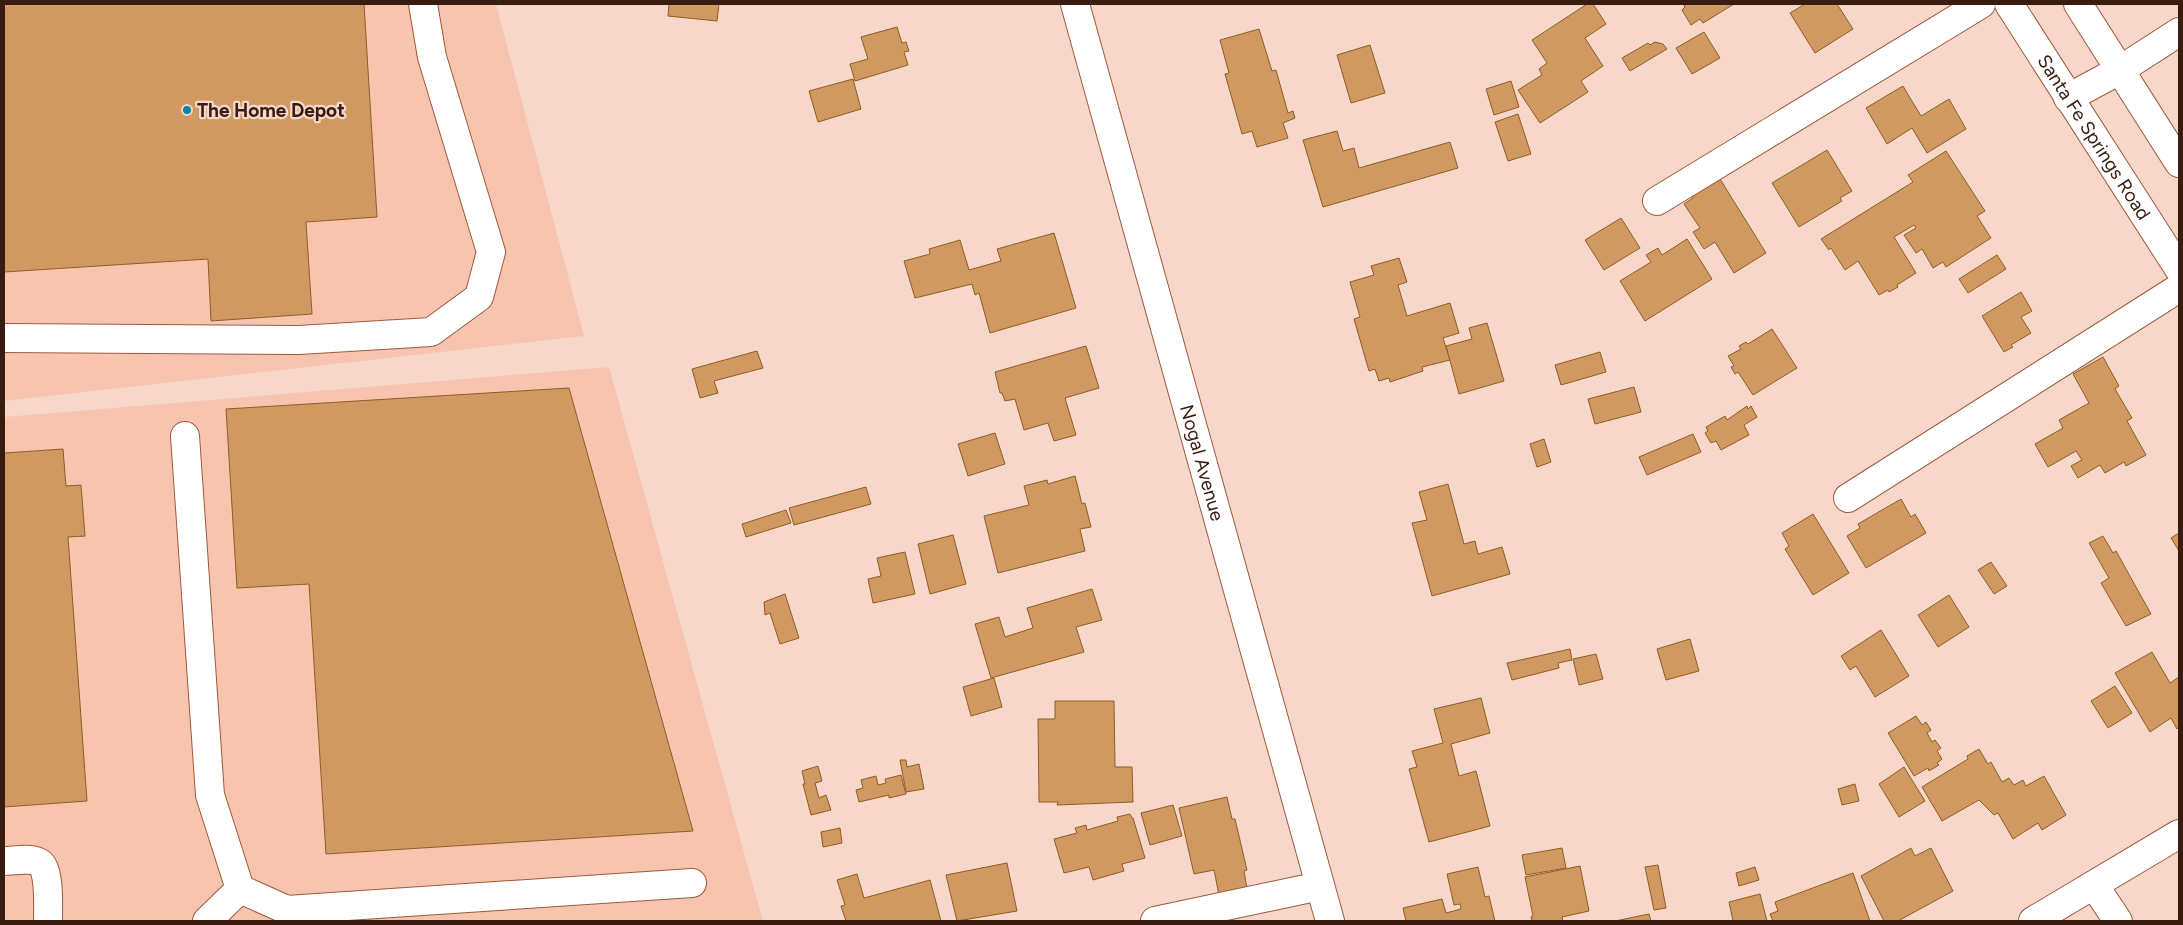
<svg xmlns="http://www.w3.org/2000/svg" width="2183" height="925" font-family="Figtree,sans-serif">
	<rect width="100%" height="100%" fill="#f6d7c9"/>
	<g fill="#f7c5af">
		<polygon points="4,4 496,4 584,336 4,401"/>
		<polygon points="609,367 763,921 4,921 4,417"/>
	</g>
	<g fill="#d19962" stroke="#905c23">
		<polygon points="4,4 364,4 377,217 306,222 312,314 211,321 208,259 4,272"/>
		<polygon points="669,4 719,4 717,21 668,16"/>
		<polygon points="1587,4 1593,4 1606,24 1585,38 1603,66 1581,81 1588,92 1540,123 1518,90 1542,75 1539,69 1547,63 1532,40"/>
		<polygon points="1683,4 1734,4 1703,23 1700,19 1691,25 1682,10 1685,7"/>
		<polygon points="1805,4 1837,4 1853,29 1815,53 1790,13"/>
		<polygon points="897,27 902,43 906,42 909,51 904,52 908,65 855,81 850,64 868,59 861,37"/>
		<polygon points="1259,29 1272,71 1276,70 1288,113 1293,111 1295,118 1283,123 1288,138 1257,147 1252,131 1242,134 1225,74 1229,73 1220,40"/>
		<polygon points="1704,32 1720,58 1692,74 1676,48"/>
		<polygon points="1655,42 1663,44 1667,49 1630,71 1622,58 1648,43 1650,45"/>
		<polygon points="1370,45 1385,93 1351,103 1337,55"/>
		<polygon points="853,79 861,109 818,122 809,91"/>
		<polygon points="1511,81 1519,107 1494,115 1486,89"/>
		<polygon points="1903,86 1921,116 1949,99 1966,129 1927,153 1912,128 1887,144 1866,108"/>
		<polygon points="1518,114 1531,154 1508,161 1495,122"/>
		<polygon points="1337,131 1343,151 1354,148 1359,168 1450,142 1458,168 1323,207 1303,140"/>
		<polygon points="1827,150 1852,191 1840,198 1842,201 1799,227 1772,183"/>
		<polygon points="1946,151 1985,211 1977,216 1991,238 1946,267 1943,262 1933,268 1922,249 1916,253 1904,235 1916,228 1914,225 1894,237 1916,273 1897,285 1898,287 1889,292 1888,290 1879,295 1858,261 1845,270 1831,248 1829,250 1821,239 1913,182 1908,175"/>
		<polygon points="1715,171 1766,253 1734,273 1715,242 1704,249 1693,232 1700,228 1684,204 1693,198 1687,189"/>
		<polygon points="1621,218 1640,248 1604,270 1585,240"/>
		<polygon points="1054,233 1076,308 990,333 979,293 975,295 972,284 915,298 904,261 930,254 929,249 960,240 969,270 1001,261 997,249"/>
		<polygon points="1687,239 1712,279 1645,321 1620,281 1651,262 1646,255 1658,248 1662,255"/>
		<polygon points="1997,255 2006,269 1968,293 1959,279"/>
		<polygon points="1399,258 1407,282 1398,285 1407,316 1450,303 1459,333 1443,338 1450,360 1422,367 1423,371 1390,382 1389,378 1379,381 1375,369 1369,371 1354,319 1360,317 1350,282 1374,275 1371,266"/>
		<polygon points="2021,292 2032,311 2021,317 2031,333 2011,345 2013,347 2004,352 1982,316"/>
		<polygon points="1487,323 1504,381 1459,394 1446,346 1472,339 1469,328"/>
		<polygon points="1772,329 1797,368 1753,395 1738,372 1735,374 1731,367 1734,366 1728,356 1741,349 1739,346 1746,342 1748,344"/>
		<polygon points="1086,346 1099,388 1065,398 1076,435 1054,441 1048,423 1024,430 1015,399 1005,401 1002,393 1000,393 995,372"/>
		<polygon points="757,351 763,368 714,381 718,393 700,398 692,369"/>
		<polygon points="1600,352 1606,372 1561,385 1555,365"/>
		<polygon points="2103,357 2119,386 2115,389 2132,418 2127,421 2146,455 2126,466 2124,462 2105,473 2100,465 2078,478 2071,466 2082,460 2076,451 2048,467 2035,444 2063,428 2059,420 2089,403 2073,374"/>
		<polygon points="1634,387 1641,412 1595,424 1588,399"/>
		<polygon points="569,388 693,831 326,854 309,584 237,588 226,409"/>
		<polygon points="1747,406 1748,409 1751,406 1757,417 1744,425 1749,435 1721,450 1716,441 1711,443 1705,433 1708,431 1706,427 1725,416 1727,420"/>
		<polygon points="995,433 1005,464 968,476 958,444"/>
		<polygon points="1693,434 1701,452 1647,475 1639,457"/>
		<polygon points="1544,439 1551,462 1537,467 1530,444"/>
		<polygon points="63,449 66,486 81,485 85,536 68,537 87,801 4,807 4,453"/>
		<polygon points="1075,476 1082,504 1085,503 1091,527 1080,529 1085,551 998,573 984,516 1029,505 1024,486 1047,480 1048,484"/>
		<polygon points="1448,484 1464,544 1475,541 1478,554 1502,547 1510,574 1432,596 1412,523 1427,520 1419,492"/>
		<polygon points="866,487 871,504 794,525 789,508"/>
		<polygon points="1901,499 1911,517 1915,514 1926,533 1866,568 1847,536 1860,528 1858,524"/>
		<polygon points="786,510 791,523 746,537 742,524"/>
		<polygon points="1813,514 1849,573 1813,595 1785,549 1789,546 1782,533"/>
		<polygon points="2179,533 2179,551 2171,538"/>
		<polygon points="953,535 966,584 930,594 918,544"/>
		<polygon points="2103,536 2113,553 2116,551 2151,614 2126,626 2101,583 2109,578 2089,543"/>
		<polygon points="905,552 915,594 873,603 868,579 881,576 877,558"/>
		<polygon points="1991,562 2007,586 1994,594 1978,570"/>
		<polygon points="1092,589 1102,620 1076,627 1084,652 991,678 975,624 999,617 1005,637 1033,628 1027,608"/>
		<polygon points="785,594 799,638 780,644 770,613 765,615 764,602"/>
		<polygon points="1949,595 1969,627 1938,647 1918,615"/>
		<polygon points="1881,630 1909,676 1875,697 1856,666 1850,670 1841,656"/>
		<polygon points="1690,639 1699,671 1666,680 1657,649"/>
		<polygon points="1570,649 1572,660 1558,663 1559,668 1512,680 1507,663"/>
		<polygon points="2152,652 2170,683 2179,677 2179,727 2177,729 2171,718 2150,732 2115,673"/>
		<polygon points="1596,654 1603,679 1579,685 1573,659"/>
		<polygon points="994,678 1002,707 971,716 963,687"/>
		<polygon points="2115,686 2132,713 2108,728 2091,701"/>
		<polygon points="1481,698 1490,733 1451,744 1459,776 1476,771 1490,826 1429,842 1409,769 1417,767 1412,751 1443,743 1434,709"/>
		<polygon points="1055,701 1114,701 1115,767 1132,767 1133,802 1057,805 1058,802 1039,802 1038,719 1055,719"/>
		<polygon points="1916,716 1922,725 1926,722 1931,730 1927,733 1932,742 1935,740 1941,748 1937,751 1942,759 1937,763 1939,765 1929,771 1928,768 1914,776 1888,733"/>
		<polygon points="1979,749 1988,764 1991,762 2002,782 2009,778 2014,785 2023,780 2026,786 2044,776 2066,815 2042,830 2038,823 2013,839 1998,813 1994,815 1979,800 1942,821 1922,787 1968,759 1967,756"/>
		<polygon points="900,760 906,760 907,767 919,764 924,789 906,792"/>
		<polygon points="818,766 822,781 815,783 819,798 826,795 831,810 811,815 803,784 805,784 802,771"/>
		<polygon points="1904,767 1925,801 1899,817 1879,784"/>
		<polygon points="901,775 906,794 889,798 889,795 859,802 856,790 863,788 861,780 876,776 878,785 886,783 885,779"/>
		<polygon points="1855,784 1859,801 1842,805 1838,789"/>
		<polygon points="1227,797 1232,819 1235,819 1247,870 1244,871 1247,889 1219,895 1214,870 1194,874 1179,808"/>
		<polygon points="1173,805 1182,836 1150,845 1141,813"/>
		<polygon points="1130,814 1132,818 1133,818 1145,858 1122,864 1124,871 1093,880 1089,867 1064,873 1054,839 1077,833 1075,828 1086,825 1087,830 1118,821 1117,817"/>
		<polygon points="840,828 842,843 823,847 821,832"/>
		<polygon points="1562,848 1566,868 1526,875 1522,855"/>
		<polygon points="1911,848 1915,856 1931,848 1953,891 1898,921 1884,921 1861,876"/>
		<polygon points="1007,863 1017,911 957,921 946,875"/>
		<polygon points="1658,865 1666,908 1654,910 1645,867"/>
		<polygon points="1580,866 1589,911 1562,917 1563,921 1532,921 1531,917 1533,916 1525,877"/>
		<polygon points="1478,867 1485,897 1489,896 1495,921 1406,921 1403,908 1442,899 1446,913 1461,909 1460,904 1454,905 1447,874"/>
		<polygon points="1755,867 1759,880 1739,886 1736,873"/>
		<polygon points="1853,873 1870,921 1773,921 1770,914 1778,911 1775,902"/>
		<polygon points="857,874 864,898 930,880 941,921 846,921 841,906 845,905 837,880"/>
		<polygon points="1760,894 1767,921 1733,921 1729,902"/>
		<polygon points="1649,914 1651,921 1615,921"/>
	</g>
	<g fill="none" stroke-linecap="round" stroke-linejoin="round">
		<defs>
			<g id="minor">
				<path id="s1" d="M1075 4 1330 921"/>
				<polyline points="2068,98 2120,70 2179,32"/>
				<polyline points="1657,201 1981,4"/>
				<polyline points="4,338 299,340 431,332 479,297 491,252 432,57 423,4"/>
				<polyline points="185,436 210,795 240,889 207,921"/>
				<polyline points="1848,498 2179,288"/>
				<path d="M4 861C14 861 31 857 40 863 50 869 48 909 48 921"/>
				<polyline points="2094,885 2118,921"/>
				<polyline points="240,889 287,910 692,883"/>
				<polyline points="1155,921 1320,886"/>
				<polyline points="2033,921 2179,834"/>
			</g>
			<g id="major">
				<path id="s2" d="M2009 4 2179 269"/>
				<polyline points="2078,4 2179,163"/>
			</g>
		</defs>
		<use href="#minor" stroke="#9d5a3b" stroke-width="30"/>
		<use href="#major" stroke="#9d5a3b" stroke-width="30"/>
		<use href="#minor" stroke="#fff" stroke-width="28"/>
		<use href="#major" stroke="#fff" stroke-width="28"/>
	</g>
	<circle fill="#0284a8" stroke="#f6d7c9" stroke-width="2" cx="187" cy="110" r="5"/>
	<g text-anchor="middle" stroke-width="4.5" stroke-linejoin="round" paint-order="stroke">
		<g font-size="19" font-weight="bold" fill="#381c0f" stroke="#f6d7c9" text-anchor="start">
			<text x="197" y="117">The Home Depot</text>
		</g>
		<g font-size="19" fill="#381c0f" stroke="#f6d7c9">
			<text dy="7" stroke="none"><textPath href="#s2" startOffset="158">Santa Fe Springs Road</textPath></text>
			<text dy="7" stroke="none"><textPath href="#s1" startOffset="476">Nogal Avenue</textPath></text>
		</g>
	</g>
	<rect width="2183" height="925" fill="none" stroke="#381c0f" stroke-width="10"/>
</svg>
